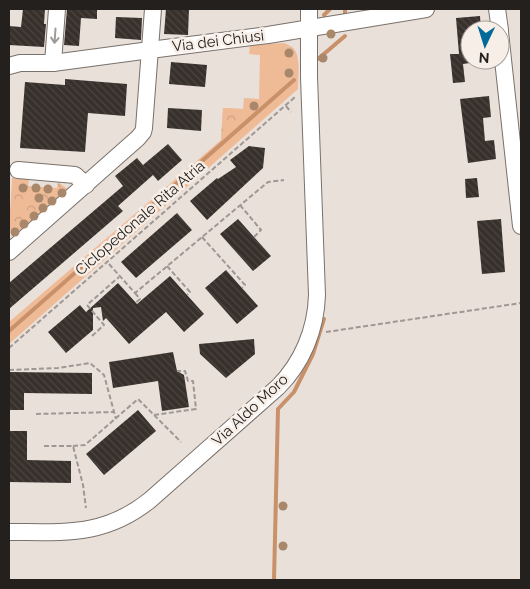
<svg xmlns="http://www.w3.org/2000/svg" width="530" height="589" font-family="Raleway,sans-serif">
	<defs>
		<pattern id="forest-crowns" width="20" height="18" patternUnits="userSpaceOnUse" patternTransform="scale(1.25)"><rect width="20" height="18" fill="#efbb97"/><path d="M2 6a3 3 0 1 1 6 0M12 15a3 3 0 1 1 6 0" fill="none" stroke="#cda082"/></pattern>
		<pattern id="building-back-hatch" width="6" height="6" patternUnits="userSpaceOnUse" patternTransform="scale(1.25)"><rect width="6" height="6" fill="#37302b"/><path d="M-1 5l2 2M0 0l6 6M5-1l2 2" fill="none" stroke="#4b4541"/></pattern>
	</defs>
	<rect width="100%" height="100%" fill="#eae0da"/>
	<path fill="#efbb97" d="M284 43C288 45 292 46 294 49 301 57 298 79 298 89L9 344V322L221 140 223 108 243 109 244 98 259 99 260 55 249 54 250 45Z"/>
	<g fill="url(#forest-crowns)">
		<polygon points="223,108 244,109 243,120 221,140"/>
		<polygon points="12,178 29,179 28,186 57,188 58,182 69,190 23,230 9,230"/>
	</g>
	<g fill="none" stroke-linecap="round" stroke-linejoin="round">
		<g stroke="#c8916a" stroke-width="4">
			<polyline points="345,9 345,13"/>
			<polyline points="324,15 330,9"/>
			<polyline points="318,59 345,36"/>
			<polyline points="9,331 294,80"/>
			<polyline points="274,580 278,409 294,392 313,354 324,319"/>
		</g>
	</g>
	<g fill="url(#building-back-hatch)">
		<polygon points="23,9 45,9 44,24 46,24 44,47 9,45 9,26 21,27"/>
		<polygon points="67,9 97,9 97,19 81,18 79,46 64,45"/>
		<polygon points="166,9 189,9 188,35 164,34"/>
		<polygon points="480,16 481,30 470,30 470,63 463,64 465,82 453,83 450,54 459,54 456,18"/>
		<polygon points="116,17 142,18 141,40 115,38"/>
		<polygon points="171,62 207,65 205,87 169,84"/>
		<polygon points="65,79 127,84 125,116 88,113 85,152 20,148 25,82 65,85"/>
		<polygon points="489,96 491,117 483,118 485,141 494,140 496,159 468,163 460,99"/>
		<polygon points="168,108 202,110 201,131 167,128"/>
		<polygon points="168,144 182,160 158,181 153,175 118,206 123,211 9,309 9,283 123,186 115,176 137,158 143,165"/>
		<polygon points="249,146 265,148 263,168 207,220 190,201 217,178 218,179 236,167 230,160"/>
		<polygon points="477,178 479,197 466,198 465,179"/>
		<polygon points="177,213 192,230 136,278 121,262"/>
		<polygon points="238,219 271,256 253,271 220,234"/>
		<polygon points="501,219 505,272 482,274 477,221"/>
		<polygon points="226,270 258,306 237,324 205,288"/>
		<polygon points="170,276 204,314 184,332 166,312 129,344 106,318 103,321 101,307 93,308 93,330 66,353 48,332 80,305 86,312 118,283 137,304"/>
		<polygon points="254,339 255,354 226,378 200,354 199,344"/>
		<polygon points="173,352 177,371 184,375 189,407 162,411 158,381 113,388 109,362"/>
		<polygon points="9,372 92,373 92,394 24,393 24,410 9,410"/>
		<polygon points="138,410 156,431 104,475 86,454"/>
		<polygon points="9,431 27,431 27,460 71,461 71,483 9,482"/>
	</g>
	<g fill="none" stroke-linecap="round" stroke-linejoin="round">
		<defs>
			<g id="minor">
				<polyline points="497,9 500,30"/>
				<polyline points="500,32 521,226"/>
				<polyline points="53,63 57,9"/>
				<polyline points="9,66 20,63 53,63 150,50 268,35 426,9"/>
				<polyline points="18,170 75,175 86,185"/>
				<polyline points="9,252 138,138 143,132 144,128 153,9"/>
				<path d="M9 532C64 532 104 537 150 500L278 387C302 363 316 330 317 295L309 77V9"/>
			</g>
		</defs>
		<use href="#minor" stroke="#79716b" stroke-width="18"/>
		<g stroke="#9f9793" stroke-width="2" stroke-dasharray="5 2.5" stroke-linecap="butt">
			<polyline points="286,106 291,112"/>
			<polyline points="240,205 261,230 254,237"/>
			<polyline points="202,237 245,285 242,288"/>
			<polyline points="109,264 135,293 268,182 284,180"/>
			<polyline points="167,266 190,292 187,295"/>
			<polyline points="135,293 140,299 135,303"/>
			<polyline points="326,332 521,303"/>
			<polyline points="92,336 104,325 87,305 119,277"/>
			<polyline points="9,348 295,97"/>
			<polyline points="9,370 58,368 90,363 104,375 116,419"/>
			<polyline points="36,414 114,412"/>
			<polyline points="154,415 196,409 193,381 188,381 185,371 177,371"/>
			<polyline points="44,446 73,446 83,485 86,508"/>
			<polyline points="73,446 85,445 138,399 181,442"/>
		</g>
		<use href="#minor" stroke="#fff" stroke-width="16"/>
	</g>
	<g fill="#a9876b">
		<circle cx="331" cy="34" r="4.5"/>
		<circle cx="289" cy="53" r="4.5"/>
		<circle cx="323" cy="58" r="4.5"/>
		<circle cx="289" cy="73" r="4.5"/>
		<circle cx="254" cy="106" r="4.5"/>
		<circle cx="23" cy="188" r="4.5"/>
		<circle cx="36" cy="188" r="4.5"/>
		<circle cx="48" cy="189" r="4.5"/>
		<circle cx="62" cy="193" r="4.5"/>
		<circle cx="39" cy="198" r="4.5"/>
		<circle cx="52" cy="201" r="4.5"/>
		<circle cx="43" cy="208" r="4.5"/>
		<circle cx="34" cy="216" r="4.5"/>
		<circle cx="24" cy="224" r="4.5"/>
		<circle cx="15" cy="232" r="4.5"/>
		<circle cx="283" cy="506" r="4.5"/>
		<circle cx="283" cy="546" r="4.5"/>
	</g>
	<defs><path id="oneway-shaft" d="M-6 0H5M1.5-3L5.5 0L1.5 3" fill="none" stroke-width="1.6" stroke-linecap="round" stroke-linejoin="round" transform="scale(1.25)"/></defs>
	<use stroke="#9c9b99" href="#oneway-shaft" transform="translate(55 36) rotate(94)"/>
	<g text-anchor="middle" stroke-width="5" stroke-linejoin="round" paint-order="stroke">
		<g font-size="15" fill="#23201d" stroke="#f7eee7">
			<text transform="translate(218 41) rotate(-7)" y="5">Via dei Chiusi</text>
			<text transform="translate(140 218) rotate(-41)" y="5">Ciclopedonale Rita Atria</text>
			<text transform="translate(250 410) rotate(-43)" y="5">Via Aldo Moro</text>
		</g>
	</g>
	<rect width="530" height="589" fill="none" stroke="#23201d" stroke-width="20"/>
	<g transform="translate(485 45) rotate(184)"><circle r="24" fill="#f7eee7" stroke="#a29c96"/>
	<path d="M0-4L9 19L0 12L-9 19Z" fill="#036b99"/>
	<text y="-8" font-size="14" font-weight="bold" text-anchor="middle" fill="#23201d">N</text>
	</g>
</svg>
